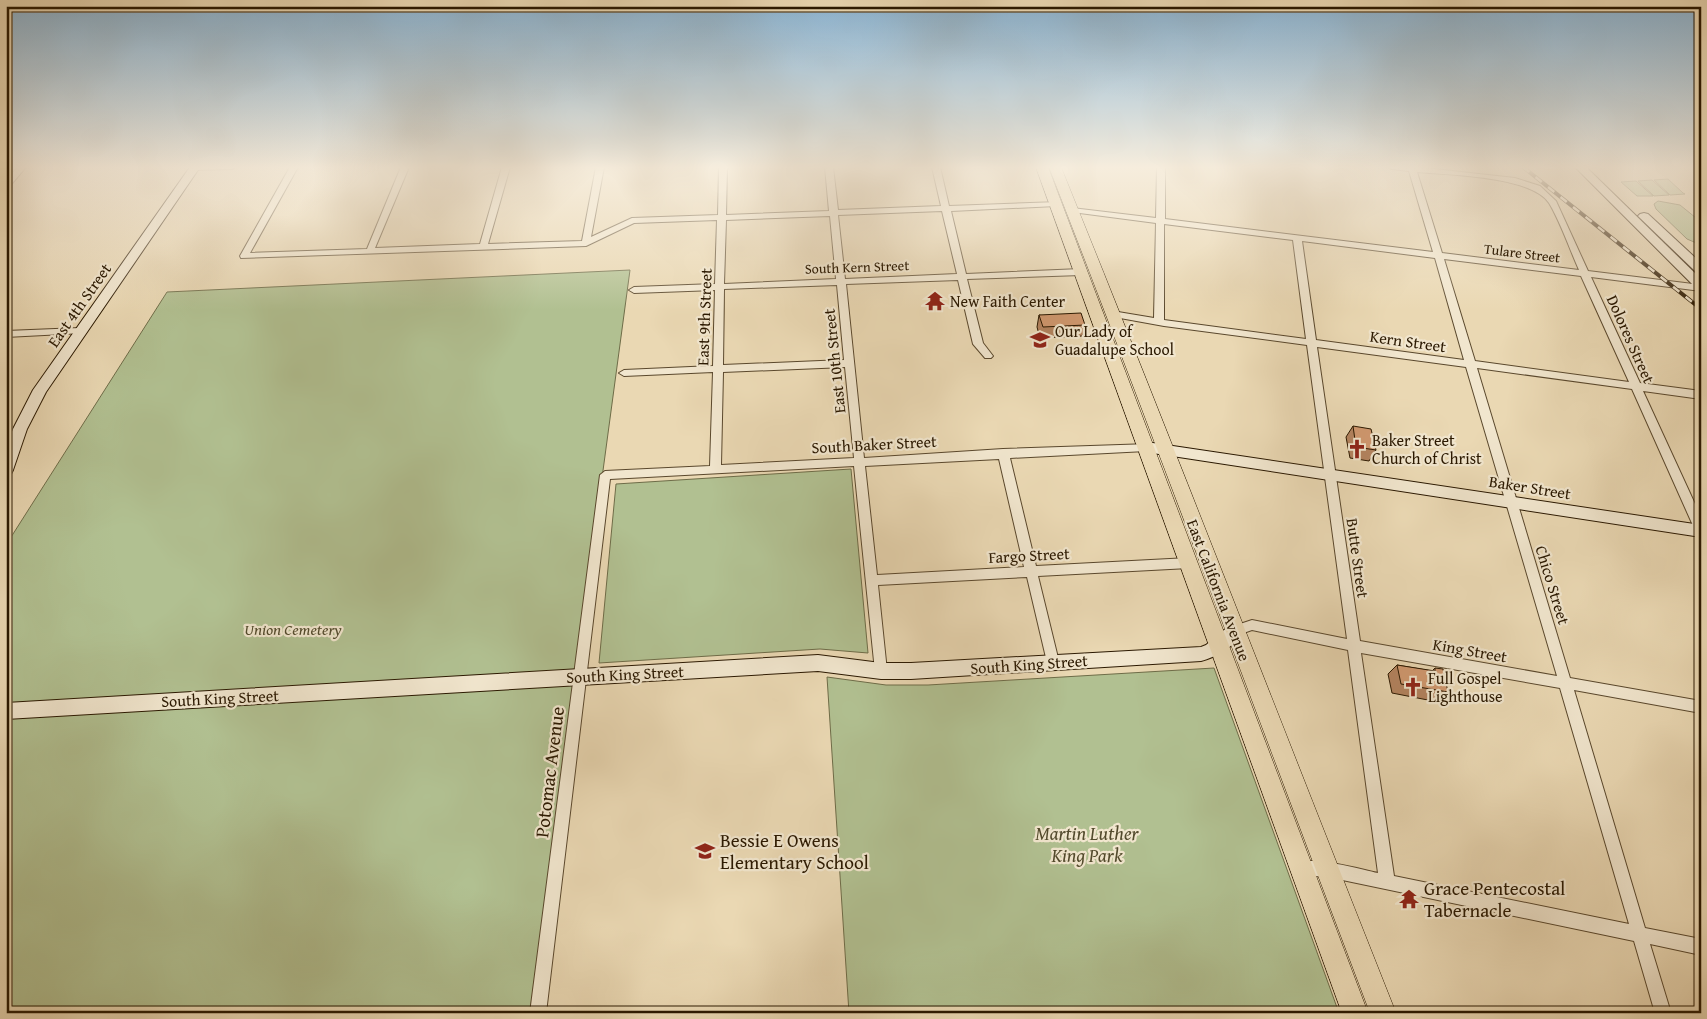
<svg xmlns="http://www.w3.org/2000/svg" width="1707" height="1019" font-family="'Gentium Book Plus',serif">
	<rect width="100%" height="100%" fill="#ead8b3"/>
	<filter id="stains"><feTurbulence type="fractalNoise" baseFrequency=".004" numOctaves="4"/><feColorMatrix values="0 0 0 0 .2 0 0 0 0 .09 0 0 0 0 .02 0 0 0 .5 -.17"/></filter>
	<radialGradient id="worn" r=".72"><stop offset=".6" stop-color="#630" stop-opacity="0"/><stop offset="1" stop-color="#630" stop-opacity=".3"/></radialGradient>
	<g fill="#b1c091" stroke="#6e6c48">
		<polygon points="1668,179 1683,193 1685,194 1670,195 1654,180"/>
		<polygon points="1652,180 1669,195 1654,196 1638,181"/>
		<polygon points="1636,181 1653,196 1637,196 1621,182"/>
		<polygon points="1658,201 1680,205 1701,222 1701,245 1687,239 1656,209 1654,204"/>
		<polygon points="630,270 530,1013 6,1013 6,545 167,292"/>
		<polygon points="851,469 868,653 820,649 599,663 616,484"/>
		<polygon points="1214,668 1339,1013 849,1013 827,677 886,685 928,685"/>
	</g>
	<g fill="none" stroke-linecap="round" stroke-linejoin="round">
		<defs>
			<g id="street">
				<polygon points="18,167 26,167 9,187 6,187 6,180"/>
				<polygon points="191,167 236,167 232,169 194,170 191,170"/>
				<path d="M290 167H298L250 253 367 249 401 167H409L375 248 480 244 502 167H510L488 244 582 241 596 167H604L591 237 632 218 718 215 719 167H727L726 215 829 211 825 167H833L838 210 941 206 932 167H940L949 206 1059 202 1060 204 1056 206 951 211 966 274 1081 269 1085 272 1081 275 967 279 983 343 993 356 991 358H985L973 344 958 280 846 284 864 458 1003 449 1150 444 1151 447 1150 450 1146 451 1010 458 1036 566 1189 558 1193 560 1195 563 1193 566 1189 568 1038 576 1059 662 1058 666 1053 668 1048 666 1047 662 1027 577 878 585 887 671 886 675 881 677 876 675 875 671 854 466 610 479 546 1013H530L600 475 605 471 710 466 713 372 624 376 619 373 624 370 713 366 715 290 634 293 629 290 634 287 715 284 717 220 634 223 586 246 241 258 240 256ZM942 211 957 274 845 279 838 215ZM830 216 836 279 724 284 726 220ZM837 285 844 360 723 365 724 289ZM845 367 854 458 721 465 723 372ZM999 459 1024 567 877 575 865 466Z"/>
				<path d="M1157 167H1165V219L1433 252 1409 171 1392 169 1388 167H1416L1515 178 1540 186 1556 201 1588 271 1701 285V291L1591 277 1640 383 1701 391V399L1643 391 1701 517V534L1697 533 1695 530 1632 389 1477 368 1570 678 1701 701V713L1574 690 1645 928 1701 939V955L1650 944 1671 1013H1655L1634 941 1328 877 1302 875 1297 873 1295 868 1297 863C1314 856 1359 869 1378 873L1348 650 1252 630 1235 636 1231 635 1229 631 1231 627 1252 620 1347 639 1307 345 1164 326 1109 316 1107 314 1112 311 1154 318 1156 223 1072 212 1068 210 1072 208 1156 218ZM1417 172C1449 175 1531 176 1549 203 1560 221 1570 250 1579 270L1442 253ZM1164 224 1293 240 1306 339 1164 320ZM1302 241 1435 258 1464 360 1316 340ZM1444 259 1581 276 1629 382 1475 361ZM1317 347 1466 367 1557 676 1360 641ZM1361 653 1560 688 1629 924 1394 876Z"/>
				<polygon points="80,328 83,329 83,333 6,337 6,331"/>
			</g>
			<g id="secondary">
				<polygon points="190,167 200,167 46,392 27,429 13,470 11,474 6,475 6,448 13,429 33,390"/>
				<polygon points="1575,167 1586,167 1701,279 1701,290 1697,289"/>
				<polygon points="1644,213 1648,214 1701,263 1701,274 1697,273 1640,218 1638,216 1640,214"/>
				<polygon points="1146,442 1701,525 1701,537 1146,452 1141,451 1139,447 1141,443"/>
				<path d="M1235 624 1241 626 1243 631C1236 646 1216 657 1201 661L911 679H881L818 671 6 719V703L818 655 881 663H911L1201 647 1206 645 1229 626Z"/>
			</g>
			<g id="primary">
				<polygon points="1036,167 1048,167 1368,1013 1342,1013"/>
				<path d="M1049 167H1061C1175 448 1284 731 1396 1013H1370C1263 731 1158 448 1049 167Z"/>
			</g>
		</defs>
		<use href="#street" stroke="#5a482d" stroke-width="2"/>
		<use href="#secondary" stroke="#2a1800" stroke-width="2"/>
		<use href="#primary" stroke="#2a1800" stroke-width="1"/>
		<use href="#street" fill="#f1e6ce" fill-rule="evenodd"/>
		<use href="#secondary" fill="#f1e6ce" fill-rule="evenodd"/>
		<use href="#primary" fill="#ead8b3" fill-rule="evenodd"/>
		<defs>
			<polyline id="rail" points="1523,167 1701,309"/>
		</defs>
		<use href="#rail" stroke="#2a1800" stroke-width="4"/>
		<use href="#rail" stroke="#f1e6ce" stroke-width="2.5" stroke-dasharray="8" stroke-linecap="butt"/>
	</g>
	<g fill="#b48460" stroke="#2a1800">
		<polygon points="1039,315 1085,325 1083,336 1040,338 1037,327"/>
		<polygon points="1353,426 1376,450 1369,461 1350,458 1346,437"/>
		<polygon points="1397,665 1432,671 1435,668 1448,692 1438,702 1392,693 1388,674"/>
	</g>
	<g fill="#d19970" stroke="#2a1800">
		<polygon points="1081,313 1085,325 1043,327 1039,315"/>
		<polygon points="1353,426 1371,429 1376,450 1356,447"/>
		<polygon points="1397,665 1435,671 1435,668 1443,669 1448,692 1401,684"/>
	</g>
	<linearGradient id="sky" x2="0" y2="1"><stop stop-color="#8ab5d5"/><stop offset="0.54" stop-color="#f6eddd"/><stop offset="1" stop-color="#f6eddd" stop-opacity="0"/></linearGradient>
	<rect width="1707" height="310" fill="url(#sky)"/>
	<defs>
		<symbol id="temple-bare" viewBox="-9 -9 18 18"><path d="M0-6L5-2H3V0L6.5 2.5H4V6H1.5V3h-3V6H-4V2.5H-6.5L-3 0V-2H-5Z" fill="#8f2418" stroke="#f1e6ce" stroke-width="2.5" paint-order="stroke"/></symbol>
		<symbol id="school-bare" viewBox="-9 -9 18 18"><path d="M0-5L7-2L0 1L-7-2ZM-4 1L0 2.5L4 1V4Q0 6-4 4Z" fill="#8f2418" stroke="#f1e6ce" stroke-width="2.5" paint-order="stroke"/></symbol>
		<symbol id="church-bare" viewBox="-9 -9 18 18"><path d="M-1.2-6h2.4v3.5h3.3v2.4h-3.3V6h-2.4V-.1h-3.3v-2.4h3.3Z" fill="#8f2418" stroke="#f1e6ce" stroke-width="2.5" paint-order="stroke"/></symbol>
	</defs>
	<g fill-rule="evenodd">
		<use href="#temple-bare" x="921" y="287" width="28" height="28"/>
		<use href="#school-bare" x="1026" y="326" width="28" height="28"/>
		<use href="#church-bare" x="1343" y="435" width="28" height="28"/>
		<use href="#church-bare" x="1399" y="673" width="28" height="28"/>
		<use href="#school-bare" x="691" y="837" width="28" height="28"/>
		<use href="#temple-bare" x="1395" y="885" width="28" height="28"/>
	</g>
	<g text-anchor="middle" stroke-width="4.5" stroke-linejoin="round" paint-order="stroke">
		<g font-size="14" fill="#2a1800" stroke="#f1e6ce">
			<text transform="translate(1522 253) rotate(7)" y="5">Tulare Street</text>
			<text transform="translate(857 267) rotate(-2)" y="5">South Kern Street</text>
		</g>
		<g font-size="16" fill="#2a1800" stroke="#f1e6ce" text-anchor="start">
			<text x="950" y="307">New Faith Center</text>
			<text x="1055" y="337">Our Lady of<tspan x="1055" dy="18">Guadalupe School</tspan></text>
			<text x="1372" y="446">Baker Street<tspan x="1372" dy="18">Church of Christ</tspan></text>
			<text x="1428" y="684">Full Gospel<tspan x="1428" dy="18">Lighthouse</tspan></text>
		</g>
		<g font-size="16" fill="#2a1800" stroke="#f1e6ce">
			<text transform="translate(79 305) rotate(-55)" y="6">East 4th Street</text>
			<text transform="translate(704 317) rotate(-88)" y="6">East 9th Street</text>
			<text transform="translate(1631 339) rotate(66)" y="6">Dolores Street</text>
			<text transform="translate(1408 341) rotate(8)" y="6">Kern Street</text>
			<text transform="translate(834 361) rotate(-96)" y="6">East 10th Street</text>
			<text transform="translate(874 444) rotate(-3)" y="6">South Baker Street</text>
			<text transform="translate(1530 487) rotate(9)" y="6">Baker Street</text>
			<text transform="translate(1029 555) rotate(-3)" y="6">Fargo Street</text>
			<text transform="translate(1358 558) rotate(82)" y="6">Butte Street</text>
			<text transform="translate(1553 585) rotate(73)" y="6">Chico Street</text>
			<text transform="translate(1219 590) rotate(69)" y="6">East California Avenue</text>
			<text transform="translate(1470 650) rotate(10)" y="6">King Street</text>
			<text transform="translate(1029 664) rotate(-4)" y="6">South King Street</text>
			<text transform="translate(625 674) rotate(-3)" y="6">South King Street</text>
			<text transform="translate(220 698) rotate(-3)" y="6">South King Street</text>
		</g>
		<g font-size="16" font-style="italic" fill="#524a2c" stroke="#f1e6ce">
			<text x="293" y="635">Union Cemetery</text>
		</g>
		<g font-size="19" fill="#2a1800" stroke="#f1e6ce">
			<text transform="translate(549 772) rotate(-83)" y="7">Potomac Avenue</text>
		</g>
		<g font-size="19" font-style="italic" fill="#524a2c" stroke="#f1e6ce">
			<text x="1087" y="840">Martin Luther<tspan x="1087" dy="22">King Park</tspan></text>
		</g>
		<g font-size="19" fill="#2a1800" stroke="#f1e6ce" text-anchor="start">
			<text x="720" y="847">Bessie E Owens<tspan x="720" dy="22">Elementary School</tspan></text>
			<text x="1424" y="895">Grace Pentecostal<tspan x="1424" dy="22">Tabernacle</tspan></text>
		</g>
	</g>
	<rect width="1707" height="1019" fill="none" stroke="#ead8b3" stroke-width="25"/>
	<rect x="8" y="8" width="1692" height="1004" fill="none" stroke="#2a1800" stroke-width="2.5"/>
	<rect x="12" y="12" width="1682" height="994" fill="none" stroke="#2a1800"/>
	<rect width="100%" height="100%" filter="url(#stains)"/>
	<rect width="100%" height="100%" fill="url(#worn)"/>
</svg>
